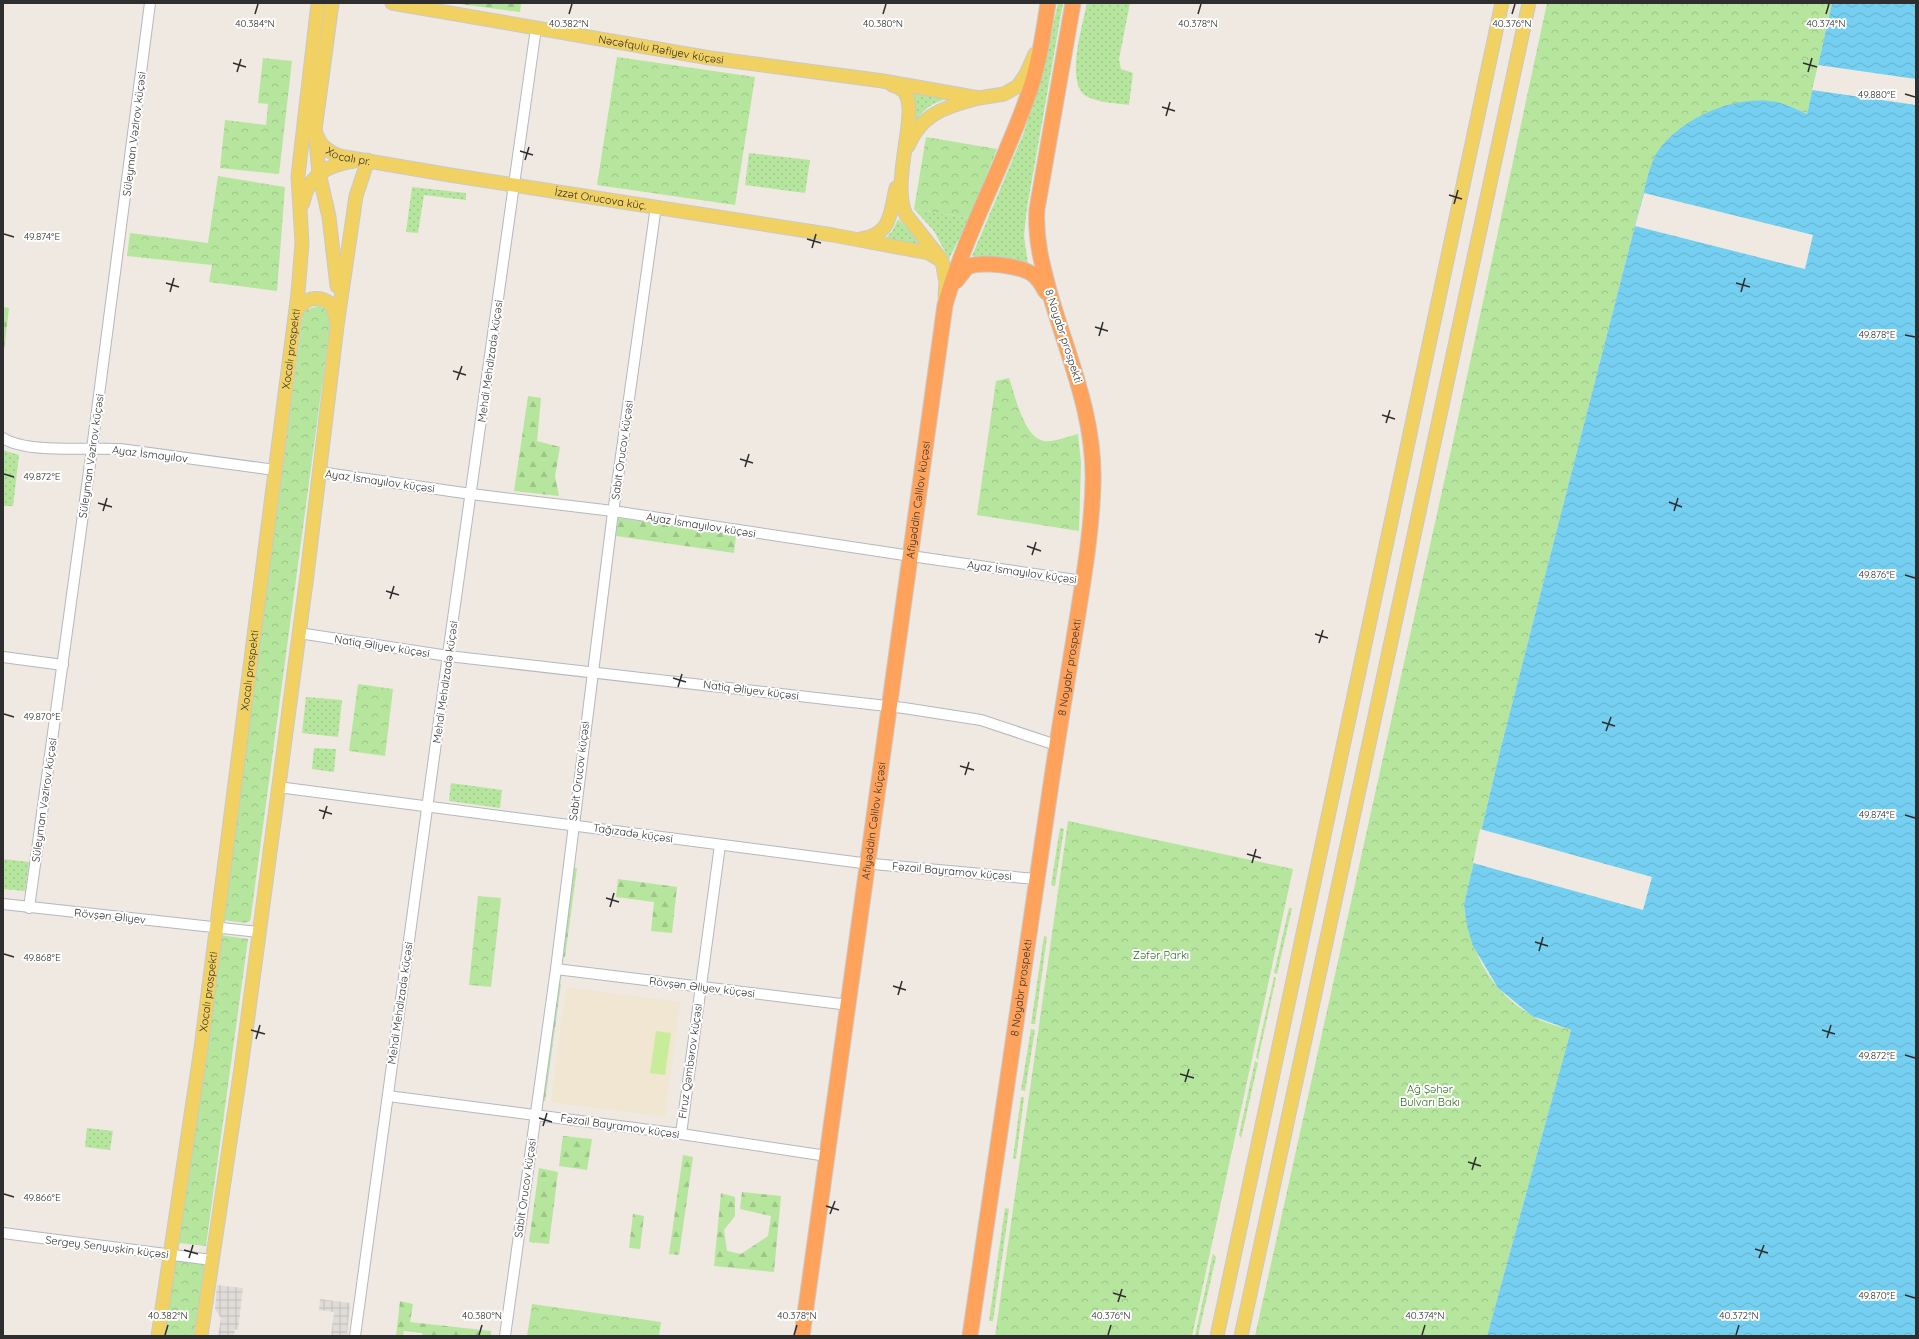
<svg xmlns="http://www.w3.org/2000/svg" width="1919" height="1339" font-family="Quicksand,sans-serif">
	<defs>
		<pattern id="grass-dots" width="8" height="8" patternUnits="userSpaceOnUse"><rect width="8" height="8" fill="#b6e59e"/><path d="M2 2h.1M6 6h.1" fill="none" stroke="#9dc588" stroke-width="1.8" stroke-linecap="round"/></pattern>
		<pattern id="forest-firs" width="22" height="20" patternUnits="userSpaceOnUse"><rect width="22" height="20" fill="#b6e59e"/><path d="M5 1l3.5 6h-7zM16 11l3.5 6h-7z" fill="#9dc588"/></pattern>
		<pattern id="park-crowns" width="20" height="18" patternUnits="userSpaceOnUse"><rect width="20" height="18" fill="#b6e59e"/><path d="M2 6a3 3 0 1 1 6 0M12 15a3 3 0 1 1 6 0" fill="none" stroke="#9dc588"/></pattern>
		<pattern id="plaza-grid" width="8" height="8" patternUnits="userSpaceOnUse"><rect width="8" height="8" fill="#dfdcd8"/><path d="M0 4h8M4 0v8" fill="none" stroke="#c0bdba"/></pattern>
		<pattern id="water-waves" width="16" height="10" patternUnits="userSpaceOnUse"><rect width="16" height="10" fill="#75cff0"/><path d="M0 5q4-4 8 0t8 0" fill="none" stroke="#66b2ce"/></pattern>
	</defs>
	<rect width="100%" height="100%" fill="#efe9e1"/>
	<polygon fill="#f0e6d1" points="566,987 680,1002 665,1117 551,1102"/>
	<g fill="url(#grass-dots)">
		<polygon points="1058,3 1063,3 1027,208 1024,236 1028,265 972,256 1023,135 1042,76"/>
		<path d="M1087 3H1130L1119 59 1121 69 1133 73 1129 105C1116 103 1098 103 1086 96 1065 82 1083 24 1087 3Z"/>
		<path d="M914 92 949 98C931 104 925 107 915 123Z"/>
		<polygon points="749,153 810,160 805,193 745,185"/>
		<polygon points="412,187 466,193 466,200 424,195 418,233 406,232"/>
		<polygon points="914,209 969,218 949,259 934,231"/>
		<polygon points="898,219 925,246 885,239 893,230"/>
		<polygon points="3,450 19,455 13,506 3,506"/>
		<polygon points="306,697 342,700 338,737 302,733"/>
		<polygon points="314,748 336,749 334,772 312,769"/>
		<polygon points="451,783 502,790 500,808 449,801"/>
		<polygon points="1060,828 1064,829 1055,886 1051,885"/>
		<polygon points="3,859 29,862 25,891 3,889"/>
		<polygon points="1289,908 1292,908 1277,974 1274,973"/>
		<polygon points="1044,936 1047,937 1035,1024 1031,1024"/>
		<polygon points="1274,977 1276,978 1258,1059 1256,1057"/>
		<polygon points="1031,1029 1035,1030 1025,1091 1021,1090"/>
		<polygon points="1255,1061 1258,1063 1241,1138 1239,1135"/>
		<polygon points="1021,1097 1024,1097 1016,1159 1013,1158"/>
		<polygon points="87,1128 113,1131 110,1150 85,1147"/>
		<polygon points="1005,1208 1009,1209 993,1321 989,1321"/>
		<polygon points="1213,1254 1216,1257 1198,1336 1195,1336"/>
	</g>
	<g fill="url(#forest-firs)">
		<polygon points="452,3 521,3 520,12"/>
		<polygon points="3,307 9,308 3,359"/>
		<polygon points="528,396 541,398 537,441 560,447 555,476 559,496 514,491"/>
		<polygon points="618,518 736,535 734,553 616,536"/>
		<polygon points="570,867 577,868 565,957 559,955"/>
		<polygon points="618,879 677,887 672,933 651,931 654,902 616,897"/>
		<polygon points="556,982 561,984 545,1101 540,1100"/>
		<polygon points="563,1136 592,1139 587,1170 559,1166"/>
		<polygon points="683,1155 693,1157 679,1255 669,1254"/>
		<polygon points="539,1168 558,1172 549,1244 529,1242"/>
		<polygon points="742,1192 781,1196 774,1272 714,1266 721,1193 735,1197 735,1216 724,1230 727,1251 741,1254 768,1236 771,1216 740,1209"/>
		<polygon points="633,1214 644,1216 640,1249 629,1248"/>
		<polygon points="400,1301 413,1304 410,1322 491,1331 491,1336 423,1336 422,1333 404,1331 403,1335 396,1336"/>
	</g>
	<g fill="url(#park-crowns)">
		<path d="M1547 3H1832L1807 114 1788 105 1701 116 1668 139 1649 171 1500 751 1464 904C1471 952 1488 989 1531 1015 1543 1023 1558 1026 1571 1030L1487 1336H1255L1454 437Z"/>
		<polygon points="617,57 755,77 735,205 597,185"/>
		<polygon points="263,58 292,61 279,174 220,168 225,120 266,125 268,104 258,103"/>
		<polygon points="926,137 997,149 969,218 914,209"/>
		<polygon points="218,176 285,187 277,291 209,282 212,265 127,256 130,233 208,243"/>
		<polygon points="318,306 324,308 331,318 251,916 250,921 245,923 223,920 303,314 306,310"/>
		<path d="M1009 378C1015 395 1024 438 1044 441 1051 443 1070 436 1078 434L1081 463 1079 531 977 515 996 381Z"/>
		<polygon points="358,684 393,689 385,756 349,751"/>
		<polygon points="1068,821 1293,869 1192,1336 995,1336"/>
		<polygon points="478,896 501,898 491,987 469,985"/>
		<polygon points="220,935 248,939 206,1246 179,1243"/>
		<polygon points="176,1259 205,1263 194,1336 165,1336"/>
		<polygon points="532,1304 661,1322 659,1336 527,1336"/>
	</g>
	<polygon fill="#c9ec9a" points="656,1031 671,1033 665,1075 650,1073"/>
	<g fill="url(#plaza-grid)">
		<polygon points="217,1285 243,1288 238,1330 235,1329 234,1336 218,1336 221,1318 215,1309"/>
		<polygon points="320,1299 350,1303 347,1336 331,1336 334,1312 319,1310"/>
	</g>
	<path fill="url(#water-waves)" d="M1832 3H1916V1336H1487L1571 1030 1532 1016 1498 988 1473 946 1467 926 1464 904 1500 751 1649 171C1652 164 1654 156 1658 151 1681 119 1729 97 1769 101 1783 102 1794 108 1807 114Z"/>
	<g fill="#efe9e1">
		<polygon points="1818,65 1916,79 1916,105 1812,90"/>
		<polygon points="1644,193 1813,235 1805,269 1635,226"/>
		<polygon points="1480,829 1652,877 1643,910 1473,863"/>
	</g>
	<g fill="none" stroke-linecap="round" stroke-linejoin="round">
		<defs>
			<g id="minor">
				<path d="M3 438C27 454 91 447 120 449L275 470"/>
				<polyline points="319,472 471,494 613,511 911,556 1083,581"/>
				<polyline points="299,633 448,656 904,708 981,720 1056,745"/>
				<polyline points="3,657 63,665"/>
				<polyline points="278,787 862,863 1036,879"/>
				<polyline points="3,904 259,932"/>
				<polyline points="29,908 92,449 150,3"/>
				<polyline points="556,969 849,1005"/>
				<polyline points="388,1096 681,1134 827,1156"/>
				<polyline points="681,1134 720,845"/>
				<polyline points="3,1233 212,1260"/>
				<polyline points="355,1336 450,640 536,28"/>
				<polyline points="505,1336 556,969 612,520 656,206"/>
			</g>
			<g id="major">
				<polyline points="332,3 315,130 319,173 329,217 337,286"/>
				<path id="s1" d="M392 3 710 58 883 81 979 98 1004 94 1018 86 1026 74 1035 54"/>
				<path d="M892 85C897 87 902 88 905 93 919 114 890 182 906 215L940 258"/>
				<path id="s2" d="M315 130C319 144 325 150 339 156L450 175 833 235 929 253 942 261 946 282 945 296"/>
				<path d="M908 146C921 115 944 107 975 99"/>
				<path d="M303 203C308 175 328 165 354 161"/>
				<path d="M861 239C892 234 890 213 896 188"/>
				<path d="M296 313C303 297 320 294 332 305L336 320"/>
				<path id="s3" d="M158 1336 201 1048 298 293 302 243 298 176 318 3"/>
				<polyline points="201,1336 241,1068 258,942 307,575 337,326 356,196 368,160"/>
				<polyline points="1217,1336 1502,3"/>
				<polyline points="1241,1336 1529,3"/>
			</g>
			<g id="highway">
				<path d="M956 281 967 267C982 261 1022 265 1035 276 1040 281 1043 287 1046 292"/>
				<path id="s4" d="M802 1336 945 305C965 235 1001 170 1026 101 1038 70 1043 36 1048 3"/>
				<path id="s5" d="M970 1336C998 1152 1023 968 1051 784 1059 730 1068 675 1077 620 1084 575 1092 529 1093 483 1095 416 1068 357 1050 294 1042 265 1035 239 1037 209L1073 3"/>
			</g>
		</defs>
		<use href="#minor" stroke="#b4b7c1" stroke-width="12"/>
		<use href="#major" stroke="#c9c9c9" stroke-width="15"/>
		<use href="#highway" stroke="#c9c9c9" stroke-width="17"/>
		<use href="#minor" stroke="#fff" stroke-width="10"/>
		<use href="#major" stroke="#f2d163" stroke-width="13"/>
		<use href="#highway" stroke="#ffa35c" stroke-width="15"/>
	</g>
	<path fill="none" stroke="#2e2e2e" stroke-width="1.5" d="M255 14 258 4M569 14 572 4M883 14 886 4M1198 14 1201 4M1512 14 1515 4M1826 14 1829 4M233 63 246 67M1803 63 1817 67M237 72 241 59M1808 72 1812 58M1905 94 1915 97M1162 107 1175 111M1166 116 1170 102M520 151 533 155M525 160 529 147M1449 195 1462 199M1454 204 1458 190M4 234 14 237M807 239 821 243M812 248 816 234M166 283 179 287M1736 283 1750 287M170 292 174 278M1741 292 1745 278M1095 327 1108 331M1905 335 1915 337M1099 336 1103 322M453 371 466 375M457 380 462 366M1382 415 1395 419M1386 423 1390 410M740 459 753 463M745 467 749 454M4 474 14 477M1669 502 1682 507M98 503 112 507M103 511 107 498M1674 511 1678 498M1027 546 1041 551M1032 555 1036 542M1905 575 1915 578M386 591 399 595M390 599 394 586M1315 634 1328 638M1319 643 1323 630M673 678 686 682M678 687 682 674M4 714 14 717M1602 722 1615 726M1606 731 1611 717M960 766 974 770M965 775 969 762M319 810 332 814M1905 815 1915 818M323 819 327 806M1247 854 1261 858M1252 863 1256 849M606 898 619 902M610 907 614 893M1535 942 1548 946M1539 951 1543 937M4 954 14 957M893 986 906 990M898 995 902 981M251 1030 265 1034M1822 1030 1835 1034M1827 1038 1831 1025M256 1039 260 1025M1905 1055 1915 1058M1180 1074 1194 1078M1185 1082 1189 1069M539 1118 552 1122M543 1126 547 1113M1468 1162 1481 1166M1472 1170 1476 1157M4 1194 14 1197M826 1206 839 1210M830 1214 835 1201M1755 1249 1768 1253M184 1250 198 1254M189 1258 193 1245M1759 1258 1764 1245M1113 1293 1126 1297M1905 1295 1915 1298M1118 1302 1122 1289M165 1335 168 1325M479 1335 482 1325M794 1335 797 1325M1108 1335 1111 1325M1422 1335 1425 1325M1736 1335 1739 1325"/>
	<g text-anchor="middle" stroke-width="4" stroke-linejoin="round" paint-order="stroke">
		<g font-size="11" fill="#2e2e2e" stroke="#fff">
			<text dy="4" stroke="none"><textPath href="#s1" startOffset="273">Nəcəfqulu Rəfiyev küçəsi</textPath></text>
			<text transform="translate(134 134) rotate(-83)" y="4">Süleyman Vəzirov küçəsi</text>
			<text dy="4" stroke="none"><textPath href="#s2" startOffset="46">Xocalı pr.</textPath></text>
			<text dy="4" stroke="none"><textPath href="#s2" startOffset="302">İzzət Orucova küç.</textPath></text>
			<text transform="translate(1064 336) rotate(72)" y="4">8 Noyabr prospekti</text>
			<text dy="4" stroke="none"><textPath href="#s3" startOffset="996">Xocalı prospekti</textPath></text>
			<text transform="translate(490 361) rotate(-82)" y="4">Mehdi Mehdizadə küçəsi</text>
			<text transform="translate(622 450) rotate(-82)" y="4">Sabit Orucov küçəsi</text>
			<text transform="translate(150 454) rotate(7)" y="4">Ayaz İsmayılov</text>
			<text transform="translate(91 456) rotate(-82)" y="4">Süleyman Vəzirov küçəsi</text>
			<text transform="translate(380 481) rotate(8)" y="4">Ayaz İsmayılov küçəsi</text>
			<text dy="4" stroke="none"><textPath href="#s4" startOffset="844">Afiyəddin Cəlilov küçəsi</textPath></text>
			<text transform="translate(701 525) rotate(9)" y="4">Ayaz İsmayılov küçəsi</text>
			<text transform="translate(1022 572) rotate(8)" y="4">Ayaz İsmayılov küçəsi</text>
			<text transform="translate(382 646) rotate(9)" y="4">Natiq Əliyev küçəsi</text>
			<text dy="4" stroke="none"><textPath href="#s5" startOffset="676">8 Noyabr prospekti</textPath></text>
			<text dy="4" stroke="none"><textPath href="#s3" startOffset="672">Xocalı prospekti</textPath></text>
			<text transform="translate(445 682) rotate(-82)" y="4">Mehdi Mehdizadə küçəsi</text>
			<text transform="translate(751 690) rotate(7)" y="4">Natiq Əliyev küçəsi</text>
			<text transform="translate(579 771) rotate(-83)" y="4">Sabit Orucov küçəsi</text>
			<text transform="translate(44 800) rotate(-82)" y="4">Süleyman Vəzirov küçəsi</text>
			<text dy="4" stroke="none"><textPath href="#s4" startOffset="520">Afiyəddin Cəlilov küçəsi</textPath></text>
			<text transform="translate(633 833) rotate(8)" y="4">Tağızadə küçəsi</text>
			<text transform="translate(952 871) rotate(5)" y="4">Fəzail Bayramov küçəsi</text>
			<text transform="translate(110 916) rotate(6)" y="4">Rövşən Əliyev</text>
			<text transform="translate(702 987) rotate(7)" y="4">Rövşən Əliyev küçəsi</text>
			<text dy="4" stroke="none"><textPath href="#s5" startOffset="352">8 Noyabr prospekti</textPath></text>
			<text dy="4" stroke="none"><textPath href="#s3" startOffset="348">Xocalı prospekti</textPath></text>
			<text transform="translate(400 1003) rotate(-82)" y="4">Mehdi Mehdizadə küçəsi</text>
			<text transform="translate(690 1061) rotate(-82)" y="4">Firuz Qəmbərov küçəsi</text>
			<text transform="translate(620 1126) rotate(8)" y="4">Fəzail Bayramov küçəsi</text>
			<text transform="translate(525 1188) rotate(-82)" y="4">Sabit Orucov küçəsi</text>
			<text transform="translate(107 1247) rotate(7)" y="4">Sergey Senyuşkin küçəsi</text>
		</g>
		<g font-size="11" fill="#2c6e1b" stroke="#fff">
			<text x="1161" y="959">Zəfər Parkı</text>
			<text x="1430" y="1093">Ağ Şəhər<tspan x="1430" dy="13">Bulvarı Bakı</tspan></text>
		</g>
	</g>
	<g font-size="10" text-anchor="middle" fill="#2e2e2e" stroke="#fff" stroke-width="4" stroke-linejoin="round" paint-order="stroke">
		<text x="255" y="27">40.384°N</text>
		<text x="569" y="27">40.382°N</text>
		<text x="883" y="27">40.380°N</text>
		<text x="1198" y="27">40.378°N</text>
		<text x="1512" y="27">40.376°N</text>
		<text x="1826" y="27">40.374°N</text>
		<text x="1877" y="98">49.880°E</text>
		<text x="42" y="240">49.874°E</text>
		<text x="1877" y="338">49.878°E</text>
		<text x="42" y="480">49.872°E</text>
		<text x="1877" y="578">49.876°E</text>
		<text x="42" y="720">49.870°E</text>
		<text x="1877" y="818">49.874°E</text>
		<text x="42" y="961">49.868°E</text>
		<text x="1877" y="1059">49.872°E</text>
		<text x="42" y="1201">49.866°E</text>
		<text x="1877" y="1299">49.870°E</text>
		<text x="168" y="1319">40.382°N</text>
		<text x="482" y="1319">40.380°N</text>
		<text x="797" y="1319">40.378°N</text>
		<text x="1111" y="1319">40.376°N</text>
		<text x="1425" y="1319">40.374°N</text>
		<text x="1739" y="1319">40.372°N</text>
	</g>
	<rect width="1919" height="1339" fill="none" stroke="#2e2e2e" stroke-width="8"/>
</svg>
